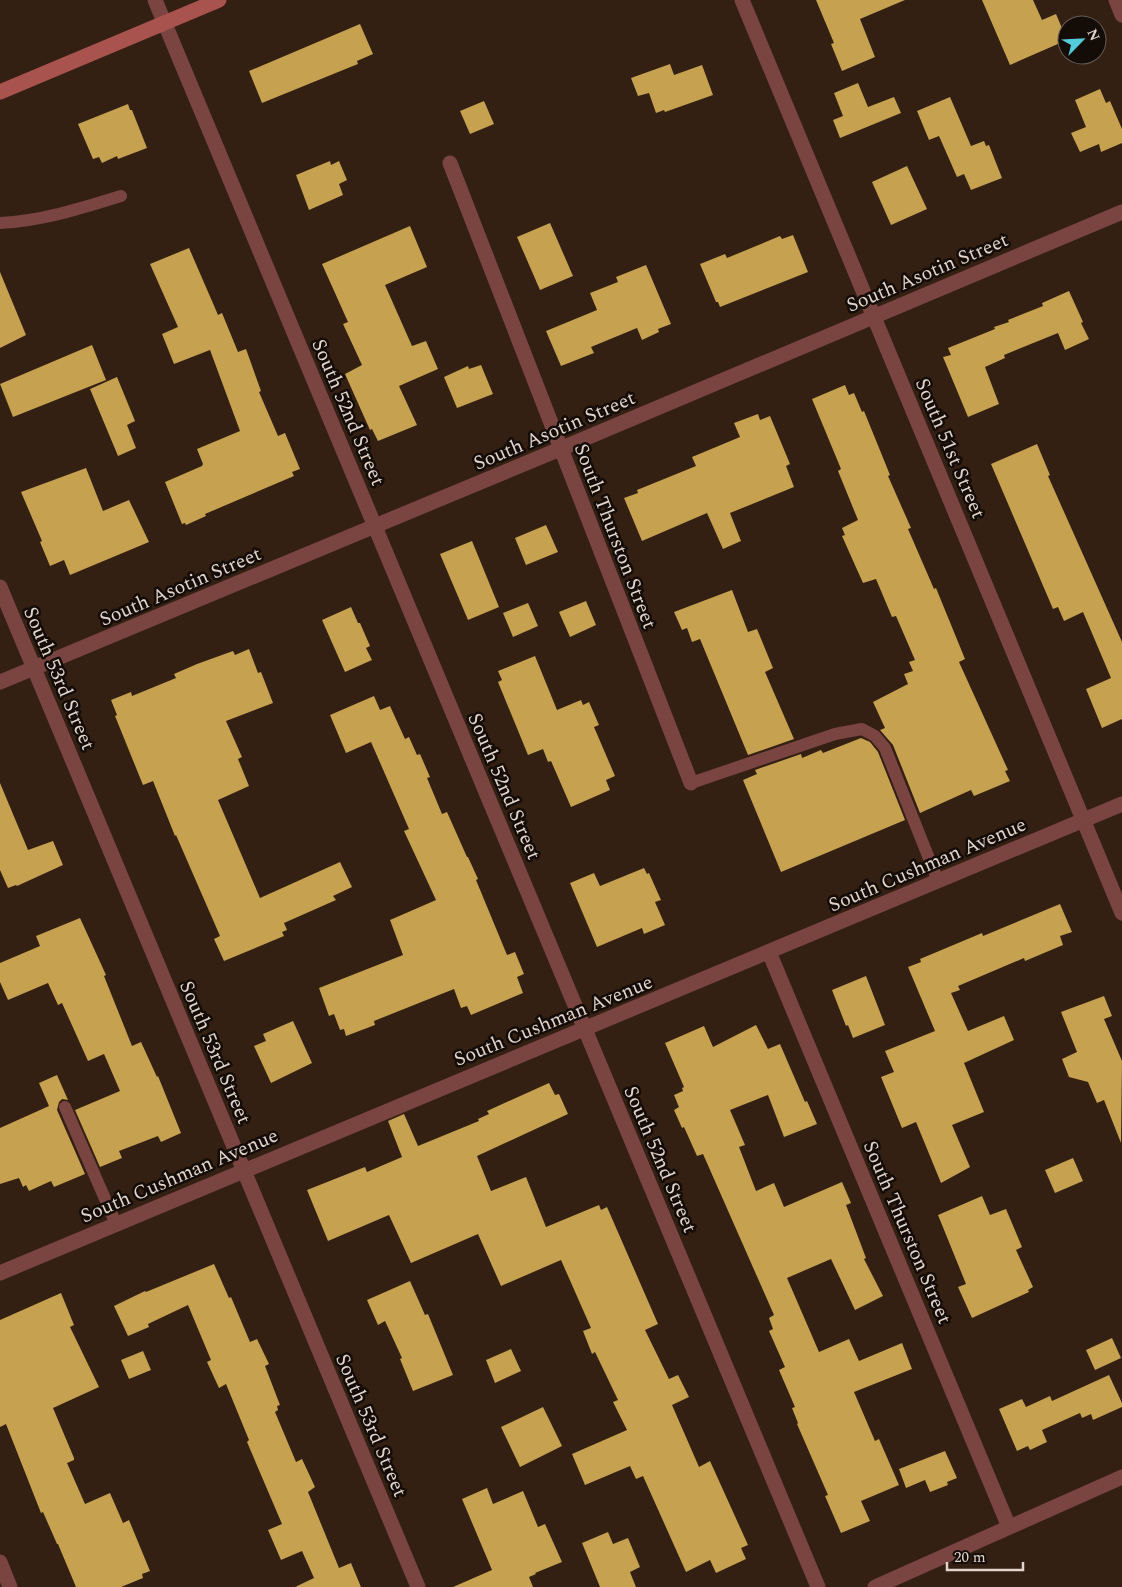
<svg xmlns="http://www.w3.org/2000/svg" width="1122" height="1587" font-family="Spectral,serif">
	<rect width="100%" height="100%" fill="#332013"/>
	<g fill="#c5a150">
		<polygon points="816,0 905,0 860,19 875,57 842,71 831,44 834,43"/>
		<polygon points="982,0 1033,0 1042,20 1056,14 1067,40 1010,65"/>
		<polygon points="360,24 373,54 357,61 358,64 348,68 262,103 249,71"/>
		<polygon points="670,64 674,75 702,65 713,95 665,112 664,110 656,113 649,93 638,96 631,78"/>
		<polygon points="858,83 868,107 894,97 901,113 840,138 833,120 843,116 834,93"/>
		<polygon points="1100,89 1106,103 1110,101 1122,129 1122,143 1101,152 1099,144 1080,152 1071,133 1086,127 1075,100"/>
		<polygon points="950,97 971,146 984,141 986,146 989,145 1002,178 971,190 964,174 957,177 939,136 929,140 917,111"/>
		<polygon points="484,101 494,124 470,134 460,111"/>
		<polygon points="128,104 130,110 132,110 147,148 118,159 117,156 102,163 99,157 93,159 78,124"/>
		<polygon points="330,161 331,165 339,161 347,180 339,184 343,195 309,210 296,175"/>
		<polygon points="907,166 927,209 891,225 872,182"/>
		<polygon points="550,223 573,276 540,290 517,237"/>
		<polygon points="410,226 427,267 385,285 412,346 426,341 438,369 399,386 417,425 378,441 372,429 370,430 345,374 362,365 343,324 348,322 322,264"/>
		<polygon points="793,235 808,272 720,307 718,302 716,302 700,264 725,254 727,258 780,236 782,239"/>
		<polygon points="189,248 212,301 218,315 222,313 238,352 246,349 261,391 259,392 278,436 285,433 300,469 292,472 294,476 205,514 206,516 186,525 185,523 182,524 165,482 202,466 203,464 197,449 240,431 210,350 174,364 162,334 178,327 150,264"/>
		<polygon points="646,265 671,324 658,329 659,332 642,340 637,328 591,347 594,353 561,366 546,331 597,310 590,293 618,282 616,277"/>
		<polygon points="0,272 26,335 0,348"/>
		<polygon points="1069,291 1083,322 1081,323 1089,339 1065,350 1058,333 1004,355 1005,358 985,367 999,404 968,417 943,357 951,355 948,348 995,329 994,327 1009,322 1008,320 1043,306 1042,303"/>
		<polygon points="92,345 106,380 13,417 0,384"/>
		<polygon points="481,365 493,394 457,408 444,377 468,366 469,369"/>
		<polygon points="117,377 135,421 127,425 136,448 118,456 90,389"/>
		<polygon points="845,385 849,395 854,393 862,412 864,411 890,475 888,476 911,528 908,529 934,589 936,588 965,659 959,662 1008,770 1005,771 1010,781 974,796 971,790 920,813 893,745 880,730 885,728 873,702 908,684 904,674 913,671 909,662 915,660 896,616 892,617 876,579 863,583 842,536 845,535 842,528 858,520 838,471 841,469 812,399"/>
		<polygon points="758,414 760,420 770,416 790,464 786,466 794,487 730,513 741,541 723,549 707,513 642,541 624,498 638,493 637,490 696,466 692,457 740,437 734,423"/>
		<polygon points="1037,444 1050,475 1048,476 1122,642 1122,719 1102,728 1086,689 1111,678 1083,612 1064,621 1058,607 1053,609 991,464"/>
		<polygon points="86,468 103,511 129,500 149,542 70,575 64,560 50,566 40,542 42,541 21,492"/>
		<polygon points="546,525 558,552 526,565 515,538"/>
		<polygon points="472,541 499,607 468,620 440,554"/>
		<polygon points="732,590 748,632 757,629 773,668 765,672 794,739 748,755 700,639 692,642 687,628 682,630 674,612"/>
		<polygon points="586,601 596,625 570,637 559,612"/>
		<polygon points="528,603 538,626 513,637 503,613"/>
		<polygon points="351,607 358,623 360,623 370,646 366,648 372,660 345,672 322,620"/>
		<polygon points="249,649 258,673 261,672 273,703 226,721 242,757 238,759 249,786 218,800 260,898 340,862 352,887 333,896 336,900 284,923 287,930 282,932 284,936 224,961 214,939 220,936 176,835 175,836 153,781 143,785 115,716 117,715 111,700 131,692 132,696 176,678 174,674 197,664 233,651 235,655"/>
		<polygon points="535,656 557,710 581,700 583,705 589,702 599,725 594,727 615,776 606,780 610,790 571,807 551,761 548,762 543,749 528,755 498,682 502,680 498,671"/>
		<polygon points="374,696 380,710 390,706 405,739 409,737 417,755 420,754 430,777 427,778 442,814 447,812 467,857 468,857 478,879 476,880 507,955 515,952 524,974 517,977 523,993 471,1015 467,1006 461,1008 454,989 374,1021 375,1025 346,1036 344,1029 340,1030 334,1014 329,1016 319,988 403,955 390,920 436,900 404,831 409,829 371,742 346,753 330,715"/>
		<polygon points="861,738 870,742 878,752 905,820 781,872 743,780 757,774 755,770 801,754 802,758 821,750 823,753"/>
		<polygon points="0,783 28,850 53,841 63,865 17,886 16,885 8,888 0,870"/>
		<polygon points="644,868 647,874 649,873 661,900 655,902 665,925 644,934 642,928 597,947 570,883 594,873 600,886"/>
		<polygon points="1060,904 1072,932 1060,936 1063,945 1025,961 1024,958 958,986 960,990 951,993 968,1031 1004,1016 1014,1040 964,1063 984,1112 952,1125 970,1167 941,1183 916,1122 902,1128 881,1077 894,1072 885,1051 935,1031 908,967 921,962 920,959 982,933 983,936"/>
		<polygon points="80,918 106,975 104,976 132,1046 141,1042 157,1077 158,1076 181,1133 161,1142 158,1136 119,1151 122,1158 100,1167 75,1110 120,1091 104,1054 88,1061 62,1003 58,1005 48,983 8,1000 0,982 0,963 40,946 36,936"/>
		<polygon points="866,976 885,1025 853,1038 848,1025 846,1026 832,990"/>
		<polygon points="1104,996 1112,1016 1104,1019 1122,1061 1121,1143 1104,1100 1097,1103 1088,1082 1069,1077 1062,1059 1077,1052 1061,1012"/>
		<polygon points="293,1021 312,1063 271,1083 254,1046 266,1041 263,1034"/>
		<polygon points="756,1025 768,1049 780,1044 805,1102 807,1101 817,1124 784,1137 768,1095 730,1110 745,1145 739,1147 756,1191 774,1183 784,1207 842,1182 851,1203 846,1205 866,1258 864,1259 883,1296 855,1310 831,1259 787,1278 819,1352 849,1339 859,1361 902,1343 912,1369 854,1392 875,1441 879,1439 899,1485 861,1501 870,1521 841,1533 825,1496 828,1495 797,1424 798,1423 792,1408 795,1407 779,1370 785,1367 769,1331 773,1329 769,1318 774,1315 703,1154 697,1156 684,1127 682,1128 674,1110 679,1107 674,1095 683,1091 682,1088 684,1087 665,1043 704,1026 713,1047"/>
		<polygon points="57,1075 68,1100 62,1099 59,1102 57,1110 85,1174 54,1187 51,1181 29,1191 26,1185 23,1187 19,1178 0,1184 0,1128 49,1106 39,1083"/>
		<polygon points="549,1083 555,1095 559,1094 568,1114 477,1156 491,1191 526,1177 546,1227 599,1205 601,1210 607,1207 658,1324 645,1330 669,1379 678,1375 689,1397 672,1405 699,1467 710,1461 748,1545 741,1548 746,1559 716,1573 710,1560 686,1572 643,1476 636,1479 630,1466 585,1485 572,1454 627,1430 613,1402 618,1400 595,1352 592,1354 583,1331 591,1328 561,1260 501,1286 478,1234 411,1263 389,1215 328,1241 307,1190 365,1167 367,1172 402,1157 388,1121 404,1114 418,1146 479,1121 478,1119 489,1114 487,1111"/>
		<polygon points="1073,1158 1083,1181 1055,1193 1045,1170"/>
		<polygon points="982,1196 990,1215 1006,1209 1022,1247 1016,1250 1033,1287 1028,1290 1029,1292 972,1318 958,1287 966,1284 938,1215"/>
		<polygon points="214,1264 229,1298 231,1297 250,1342 257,1339 269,1364 265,1366 280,1405 277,1406 278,1410 275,1412 296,1462 302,1459 315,1487 308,1492 339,1568 351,1563 361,1587 295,1587 314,1578 302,1551 281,1560 268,1530 282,1524 247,1442 249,1440 226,1384 219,1388 207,1362 211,1360 188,1305 148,1324 149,1327 128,1336 114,1306 145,1291 146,1292"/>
		<polygon points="410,1281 425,1315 428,1314 453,1375 413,1391 400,1359 402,1358 385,1321 378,1325 367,1300"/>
		<polygon points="61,1293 74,1325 70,1327 99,1387 53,1408 74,1458 74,1460 67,1463 85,1504 110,1493 123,1523 129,1520 150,1571 142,1574 143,1578 121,1587 76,1587 58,1544 57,1544 43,1512 41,1513 6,1424 0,1427 0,1320"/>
		<polygon points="1112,1338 1121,1358 1095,1370 1086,1350"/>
		<polygon points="511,1349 521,1371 495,1383 486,1360"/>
		<polygon points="143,1351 151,1370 129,1379 121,1360"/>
		<polygon points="1109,1375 1122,1403 1122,1407 1093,1420 1091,1414 1082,1418 1080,1413 1042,1430 1047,1442 1030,1450 1028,1446 1017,1451 999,1409 1022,1399 1026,1407 1050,1396 1052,1401"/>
		<polygon points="543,1407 562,1446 520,1467 501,1427"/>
		<polygon points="945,1451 957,1478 947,1482 948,1485 930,1492 925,1480 906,1488 899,1469"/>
		<polygon points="487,1488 493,1504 523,1491 538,1527 545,1524 562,1562 535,1573 536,1574 529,1577 533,1587 453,1587 492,1570 462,1499"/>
		<polygon points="608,1532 613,1544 628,1538 640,1567 630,1572 636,1587 600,1587 582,1543"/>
	</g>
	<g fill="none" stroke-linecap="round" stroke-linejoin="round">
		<g stroke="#7a4440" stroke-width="12">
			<path d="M0 223C42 221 82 208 121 196"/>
			<polyline points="691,783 835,734 862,729 875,736 885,748 938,881"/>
			<polyline points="65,1107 116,1224"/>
		</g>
		<g stroke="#7a4440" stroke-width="15">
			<polyline points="155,0 818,1587"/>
			<polyline points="742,0 1122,913"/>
			<polyline points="1116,0 1122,15"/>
			<polyline points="450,163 691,783"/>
			<polyline points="0,587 418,1587"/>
			<polyline points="0,682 560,449 1122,212"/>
			<polyline points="769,952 1009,1527"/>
			<polyline points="0,1273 1122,804"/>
			<polyline points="0,1562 10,1587"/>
			<polyline points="875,1587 1122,1477"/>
		</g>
		<polyline stroke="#a9534f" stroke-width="15" points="0,92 219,0"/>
	</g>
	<g text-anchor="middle" stroke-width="5" stroke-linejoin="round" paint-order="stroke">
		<g font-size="20" fill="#e2d5cc" stroke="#140c07">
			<text transform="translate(927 272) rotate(-23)" y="7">South Asotin Street</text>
			<text transform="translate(349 412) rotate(67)" y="7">South 52nd Street</text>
			<text transform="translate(554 430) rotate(-23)" y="7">South Asotin Street</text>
			<text transform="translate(951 448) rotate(67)" y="7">South 51st Street</text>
			<text transform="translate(616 536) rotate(69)" y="7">South Thurston Street</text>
			<text transform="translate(180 586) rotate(-23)" y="7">South Asotin Street</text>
			<text transform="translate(60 678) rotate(67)" y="7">South 53rd Street</text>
			<text transform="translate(505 786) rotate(67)" y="7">South 52nd Street</text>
			<text transform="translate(927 864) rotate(-23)" y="7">South Cushman Avenue</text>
			<text transform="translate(553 1020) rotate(-22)" y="7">South Cushman Avenue</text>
			<text transform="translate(216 1052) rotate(67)" y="7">South 53rd Street</text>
			<text transform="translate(661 1159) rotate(67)" y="7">South 52nd Street</text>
			<text transform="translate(179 1175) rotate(-23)" y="7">South Cushman Avenue</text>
			<text transform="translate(908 1232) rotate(67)" y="7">South Thurston Street</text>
			<text transform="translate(372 1425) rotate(67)" y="7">South 53rd Street</text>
		</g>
	</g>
	<g transform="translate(1082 40) rotate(66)"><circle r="24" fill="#140c07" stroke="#665c56"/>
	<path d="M0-4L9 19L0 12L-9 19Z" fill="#53cbda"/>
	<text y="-8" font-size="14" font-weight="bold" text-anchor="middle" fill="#e2d5cc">N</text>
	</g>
	<path d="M947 1562v8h76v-8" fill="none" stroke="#e2d5cc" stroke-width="2.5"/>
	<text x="954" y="1562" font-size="15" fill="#e2d5cc" stroke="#140c07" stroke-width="4" paint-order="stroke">20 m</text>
</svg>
